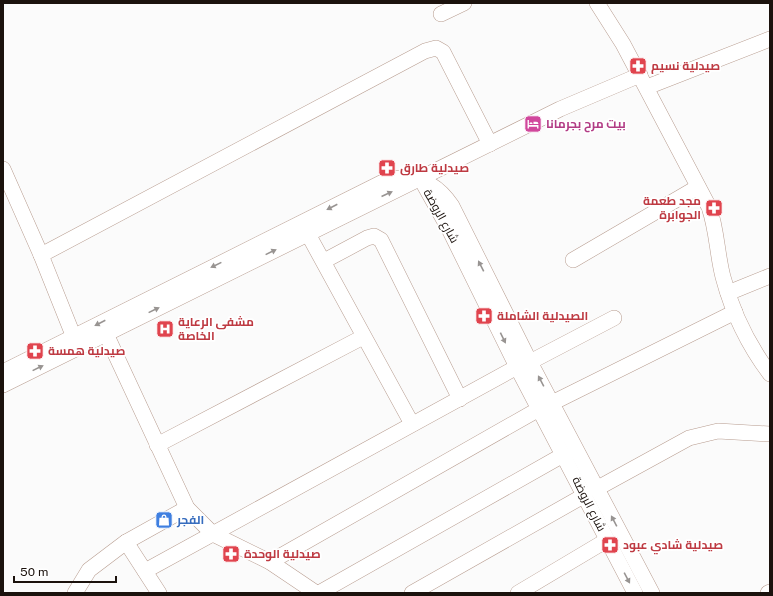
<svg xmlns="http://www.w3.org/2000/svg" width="773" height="596" font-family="'Public Sans',Cairo,sans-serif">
	<rect width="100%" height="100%" fill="#fbfbfb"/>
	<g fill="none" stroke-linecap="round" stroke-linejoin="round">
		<defs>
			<g id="minor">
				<path d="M597 3 623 44 709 207C717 230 717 254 723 277 732 311 749 346 770 374"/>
				<polyline points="441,14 464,3"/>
				<polyline points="647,87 770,39"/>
				<polyline points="3,169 41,255 77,345"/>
				<polyline points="422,181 449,229 517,367 635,593"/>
				<polyline points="308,234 412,424"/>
				<polyline points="41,255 425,51 436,48 443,52 490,144"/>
				<polyline points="573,260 698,187"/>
				<polyline points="324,261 367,238 374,236 381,240 460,399"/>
				<polyline points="728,293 770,276"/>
				<polyline points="106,334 187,508 213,534 270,562 316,593"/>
				<polyline points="530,362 614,318"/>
				<path d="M3 372 387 180C415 173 436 182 452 206L530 362 652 593"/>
				<polyline points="3,385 560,109 640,75"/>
				<polyline points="552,403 735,312"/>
				<polyline points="157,445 363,337"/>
				<polyline points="596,489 689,438 718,431 770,434"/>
				<polyline points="126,542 159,593"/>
				<polyline points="270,562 539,409"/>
				<polyline points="145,571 517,367"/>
				<polyline points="75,593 89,570 126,542 187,508"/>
				<polyline points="319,593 563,455"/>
				<polyline points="412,593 585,495"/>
				<polyline points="518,593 607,540"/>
				<polyline points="768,593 770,592"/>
			</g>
		</defs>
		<use href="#minor" stroke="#b89d90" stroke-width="16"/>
		<use href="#minor" stroke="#fff" stroke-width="15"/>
	</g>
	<defs><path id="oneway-solid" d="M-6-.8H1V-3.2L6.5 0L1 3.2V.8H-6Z"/></defs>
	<g fill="#989492">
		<use href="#oneway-solid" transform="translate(387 194) rotate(-24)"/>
		<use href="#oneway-solid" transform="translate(332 207) rotate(153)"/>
		<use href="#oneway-solid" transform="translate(271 252) rotate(-26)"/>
		<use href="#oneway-solid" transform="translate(216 265) rotate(154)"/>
		<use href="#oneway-solid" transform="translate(481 266) rotate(-117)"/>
		<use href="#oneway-solid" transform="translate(154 310) rotate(-26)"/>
		<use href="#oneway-solid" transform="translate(100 323) rotate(153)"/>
		<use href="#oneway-solid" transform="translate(503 338) rotate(64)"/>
		<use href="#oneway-solid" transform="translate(38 368) rotate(-26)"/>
		<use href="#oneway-solid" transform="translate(541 381) rotate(-118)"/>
		<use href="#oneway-solid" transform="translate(614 521) rotate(-118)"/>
		<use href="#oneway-solid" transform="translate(627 578) rotate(62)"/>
	</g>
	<defs>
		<symbol id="pharmacy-square" viewBox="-11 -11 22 22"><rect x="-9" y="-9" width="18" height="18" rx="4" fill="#e0444e" stroke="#fff"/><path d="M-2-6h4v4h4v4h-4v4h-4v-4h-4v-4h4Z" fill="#fff"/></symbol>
		<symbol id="hotel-square" viewBox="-11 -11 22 22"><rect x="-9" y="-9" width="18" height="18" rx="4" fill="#d1479c" stroke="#fff"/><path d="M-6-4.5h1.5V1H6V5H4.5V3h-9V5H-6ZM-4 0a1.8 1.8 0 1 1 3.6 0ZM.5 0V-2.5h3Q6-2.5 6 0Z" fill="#fff"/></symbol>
		<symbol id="hospital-square" viewBox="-11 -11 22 22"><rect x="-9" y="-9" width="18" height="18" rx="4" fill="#e0444e" stroke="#fff"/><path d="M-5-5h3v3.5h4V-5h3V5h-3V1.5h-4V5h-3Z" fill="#fff"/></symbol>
		<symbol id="shop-square" viewBox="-11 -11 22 22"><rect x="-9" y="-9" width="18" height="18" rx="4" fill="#3f7fe0" stroke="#fff"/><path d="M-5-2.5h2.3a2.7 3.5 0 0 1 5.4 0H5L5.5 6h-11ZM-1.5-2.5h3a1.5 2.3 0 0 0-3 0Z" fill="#fff"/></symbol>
	</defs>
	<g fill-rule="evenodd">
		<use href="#pharmacy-square" x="628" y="56" width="20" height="20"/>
		<use href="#hotel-square" x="523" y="114" width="20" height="20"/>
		<use href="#pharmacy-square" x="377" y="158" width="20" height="20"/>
		<use href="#pharmacy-square" x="704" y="198" width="20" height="20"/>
		<use href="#pharmacy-square" x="474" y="306" width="20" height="20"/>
		<use href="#hospital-square" x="155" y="319" width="20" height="20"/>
		<use href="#pharmacy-square" x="25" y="341" width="20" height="20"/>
		<use href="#shop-square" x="154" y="510" width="20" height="20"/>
		<use href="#pharmacy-square" x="600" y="535" width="20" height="20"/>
		<use href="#pharmacy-square" x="221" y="544" width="20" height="20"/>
	</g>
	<g text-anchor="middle" stroke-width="3.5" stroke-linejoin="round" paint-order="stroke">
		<g font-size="12" font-weight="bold" fill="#be3a42" stroke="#fff" text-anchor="start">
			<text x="651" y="70">صيدلية نسيم</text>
			<text x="400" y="172">صيدلية طارق</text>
			<text x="701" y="205" text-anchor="end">مجد طعمة<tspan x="701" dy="14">الجوابرة</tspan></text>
			<text x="497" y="320">الصيدلية الشاملة</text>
			<text x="178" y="326">مشفى الرعاية<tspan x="178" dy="14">الخاصة</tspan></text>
			<text x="48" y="355">صيدلية همسة</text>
			<text x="623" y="549">صيدلية شادي عبود</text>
			<text x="244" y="558">صيدلية الوحدة</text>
		</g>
		<g font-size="12" font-weight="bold" fill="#b23c85" stroke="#fff" text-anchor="start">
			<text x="546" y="128">بيت مرح بجرمانا</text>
		</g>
		<g font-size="12" fill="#1b120d" stroke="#fff">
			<text transform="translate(441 216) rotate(61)" y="4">شارع الروضة</text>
			<text transform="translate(589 504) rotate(63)" y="4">شارع الروضة</text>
		</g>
		<g font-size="12" font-weight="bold" fill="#366cbe" stroke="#fff" text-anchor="start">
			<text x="177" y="524">الفجر</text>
		</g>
	</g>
	<rect width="773" height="596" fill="none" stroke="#1b120d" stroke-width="8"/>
	<path d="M14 576v6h102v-6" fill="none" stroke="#1b120d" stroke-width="2"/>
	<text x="20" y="576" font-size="12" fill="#1b120d" stroke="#ffffff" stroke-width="3" paint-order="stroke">50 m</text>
</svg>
